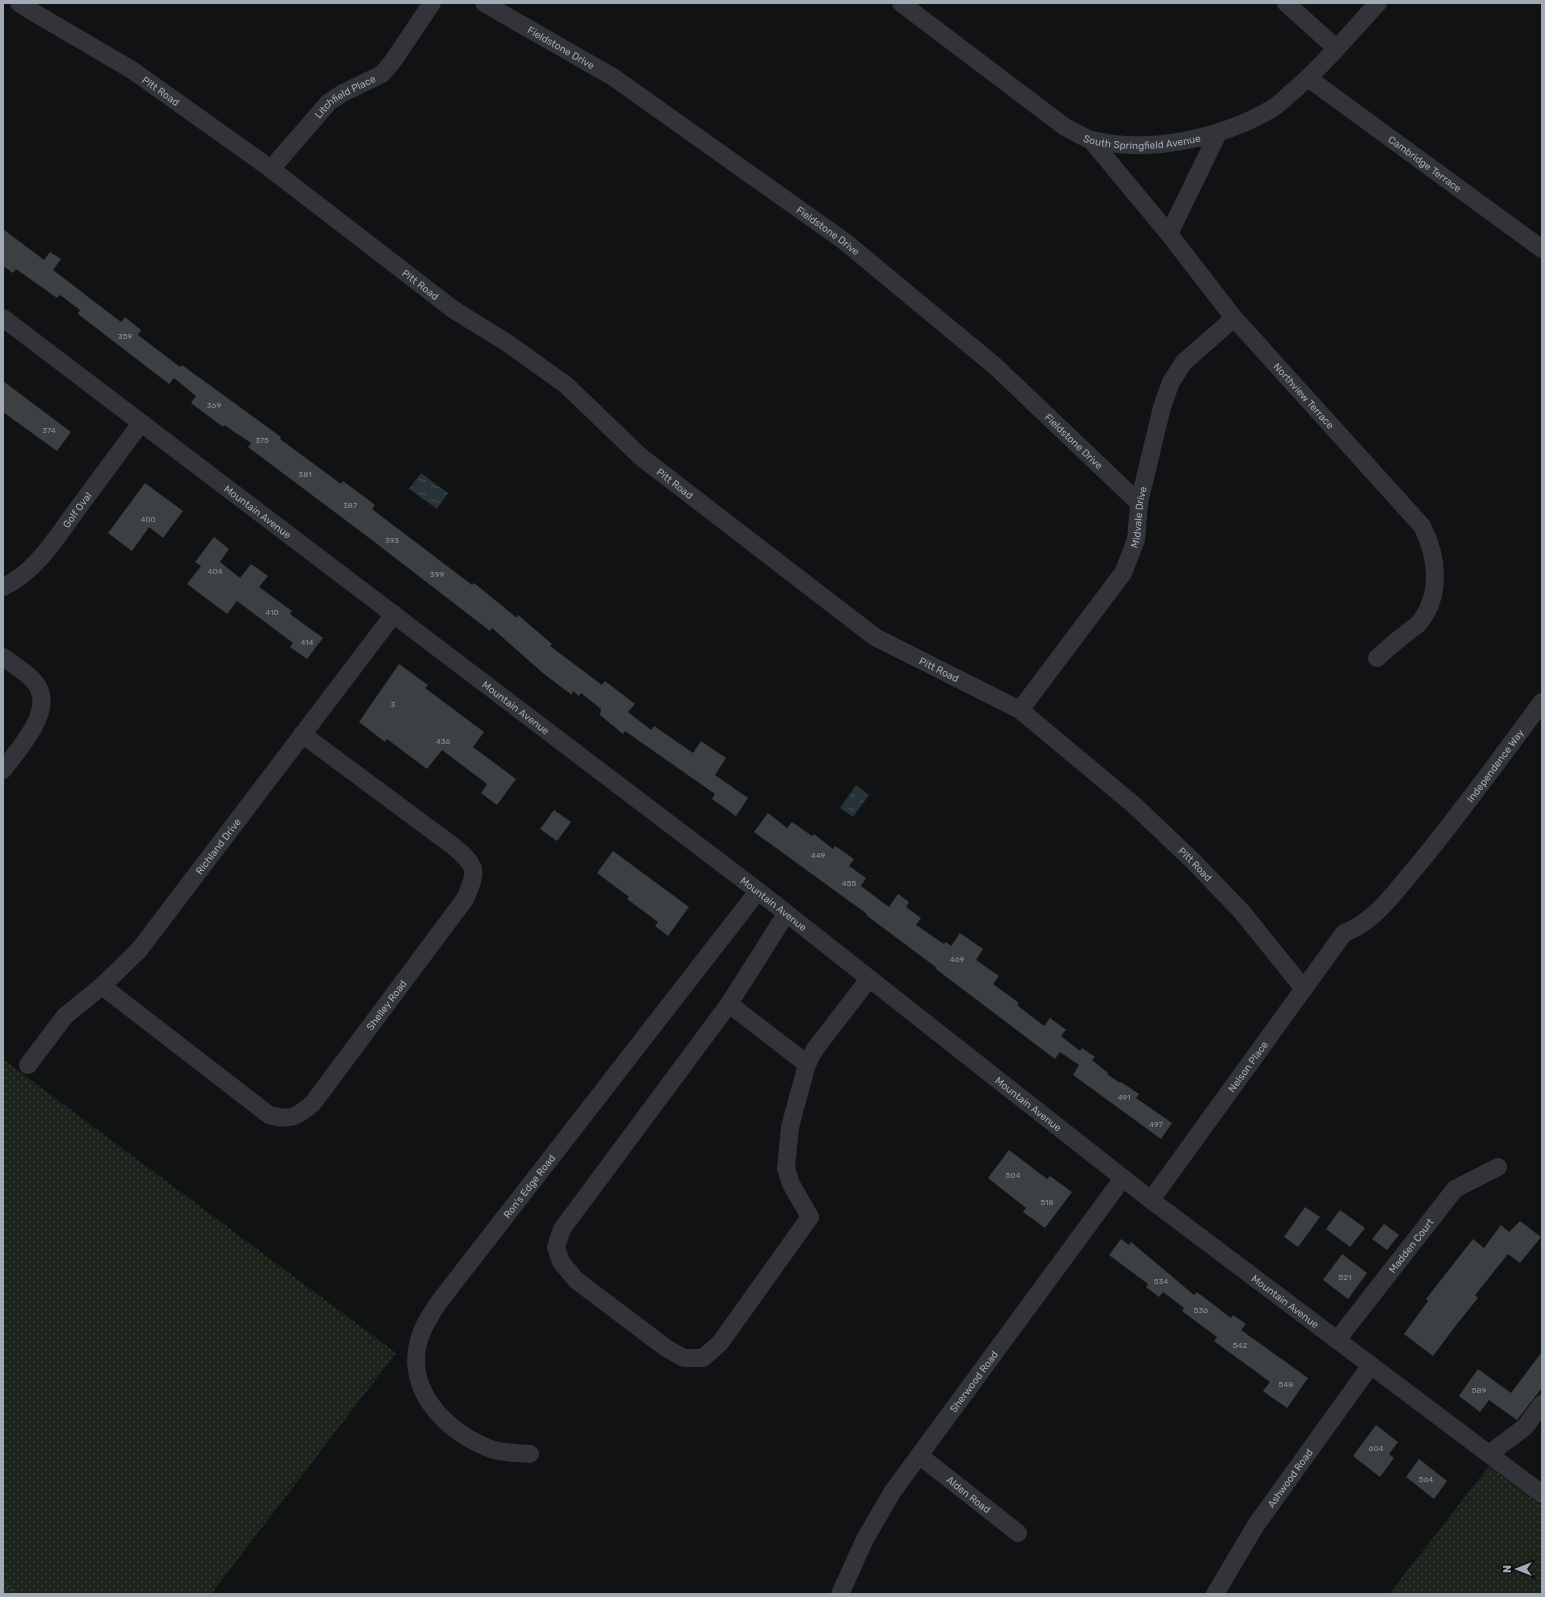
<svg xmlns="http://www.w3.org/2000/svg" width="1545" height="1597" font-family="Rubik,sans-serif">
	<defs>
		<pattern id="grass-dots" width="8" height="8" patternUnits="userSpaceOnUse"><rect width="8" height="8" fill="#1b231b"/><path d="M2 2h.1M6 6h.1" fill="none" stroke="#39403a" stroke-width="1.8" stroke-linecap="round"/></pattern>
		<pattern id="water-ripples" width="26" height="14" patternUnits="userSpaceOnUse"><rect width="26" height="14" fill="#273338"/><path d="M2 4q2-2 4 0t4 0M15 11q2-2 4 0t4 0" fill="none" stroke="#434e53"/></pattern>
	</defs>
	<rect width="100%" height="100%" fill="#111213"/>
	<g fill="url(#grass-dots)">
		<polygon points="3,1059 396,1353 211,1594 3,1594"/>
		<polygon points="1489,1466 1542,1506 1542,1594 1389,1594"/>
	</g>
	<g fill="url(#water-ripples)">
		<polygon points="421,473 448,493 437,509 409,489"/>
		<polygon points="856,785 869,795 853,817 840,808"/>
	</g>
	<g fill="#3d4043">
		<polygon points="3,229 44,260 50,252 61,259 53,270 121,322 125,317 141,330 138,335 180,367 182,365 281,437 280,439 341,484 343,481 375,505 372,509 472,585 474,583 517,618 518,615 552,644 550,646 602,685 605,681 635,704 628,712 651,730 654,726 693,753 701,741 726,758 715,775 748,798 736,816 712,799 715,794 625,731 623,734 600,715 601,709 581,693 579,696 573,691 572,695 544,674 492,628 490,631 368,537 248,447 251,443 224,425 223,427 191,403 196,396 174,378 169,384 78,314 80,310 60,295 57,298 16,269 13,273 3,266"/>
		<polygon points="3,381 71,432 57,451 3,412"/>
		<polygon points="145,483 183,511 163,538 149,527 132,551 108,533"/>
		<polygon points="214,537 229,549 220,562 240,578 251,564 268,576 259,587 292,611 290,614 323,638 307,659 290,647 293,643 237,601 227,614 187,584 201,566 195,562"/>
		<polygon points="399,664 428,685 425,688 484,732 473,747 516,779 497,805 481,793 487,784 442,750 427,769 387,739 385,742 359,722"/>
		<polygon points="554,810 571,822 557,841 540,829"/>
		<polygon points="768,813 787,828 792,822 812,836 814,834 833,849 835,846 854,859 849,866 866,878 861,886 889,907 898,894 909,902 906,907 921,918 916,925 944,944 946,942 951,946 960,933 983,949 976,960 999,976 993,984 1019,1003 1017,1005 1044,1026 1050,1018 1066,1030 1061,1036 1080,1051 1082,1048 1095,1057 1092,1060 1108,1073 1107,1074 1120,1083 1121,1082 1139,1094 1136,1098 1172,1123 1161,1139 1073,1075 1079,1065 1060,1052 1055,1059 936,969 937,968 866,915 867,914 754,832"/>
		<polygon points="613,851 689,907 668,936 655,926 658,922 627,899 629,897 597,873"/>
		<polygon points="1009,1150 1047,1179 1050,1176 1072,1192 1045,1228 1023,1212 1026,1208 988,1178"/>
		<polygon points="1305,1207 1320,1217 1298,1247 1284,1237"/>
		<polygon points="1340,1210 1365,1228 1350,1247 1326,1229"/>
		<polygon points="1520,1221 1541,1237 1520,1263 1508,1254 1475,1295 1478,1298 1457,1324 1433,1356 1404,1334 1428,1301 1426,1299 1473,1239 1484,1248 1501,1225 1509,1232"/>
		<polygon points="1384,1224 1399,1235 1387,1250 1372,1239"/>
		<polygon points="1121,1239 1129,1245 1131,1242 1194,1295 1197,1292 1231,1318 1233,1315 1246,1324 1241,1330 1308,1378 1287,1408 1263,1391 1270,1382 1214,1341 1217,1337 1182,1311 1184,1308 1163,1292 1159,1297 1146,1287 1148,1284 1109,1255"/>
		<polygon points="1342,1254 1367,1273 1348,1299 1323,1280"/>
		<polygon points="1542,1352 1542,1388 1517,1420 1489,1400 1480,1412 1459,1396 1478,1369 1511,1393"/>
		<polygon points="1376,1425 1398,1442 1389,1454 1394,1458 1380,1477 1353,1456"/>
		<polygon points="1419,1459 1447,1481 1434,1499 1406,1477"/>
	</g>
	<g fill="none" stroke-linecap="round" stroke-linejoin="round">
		<polyline stroke="#383b40" stroke-width="2.5" stroke-dasharray="2 3" stroke-linecap="butt" points="3,1583 16,1594"/>
		<g stroke="#323439" stroke-width="18">
			<path id="s1" d="M19 3 28 9 132 70 271 169 454 310 506 342 566 385 641 457 875 637 1020 710 1134 805 1191 859 1242 912 1304 989"/>
			<path id="s2" d="M484 3 613 77 844 241 995 366 1139 503"/>
			<path id="s3" d="M901 3 1065 127C1074 131 1083 138 1092 140 1150 154 1223 138 1273 108 1280 104 1286 97 1292 92 1323 66 1350 33 1378 3"/>
			<polyline points="1286,3 1336,48"/>
			<path id="s4" d="M1308 78 1542 249"/>
			<path id="s5" d="M1091 140 1169 234 1234 318 1422 526C1437 555 1442 594 1420 622 1417 626 1411 629 1408 632 1397 640 1387 649 1377 658"/>
			<path id="s6" d="M271 169 329 102 343 93 382 74 393 61 432 3"/>
			<polyline points="1169,234 1218,133"/>
			<path id="s7" d="M3 318 758 891 1151 1200 1542 1494"/>
			<path id="s8" d="M3 587C38 571 59 533 81 504 101 477 121 450 141 423"/>
			<path d="M3 657C13 664 24 671 32 679 60 706 19 748 3 770"/>
			<path id="s9" d="M1020 710 1123 573 1136 540 1139 503 1162 407 1171 382 1184 362 1234 318"/>
			<polyline points="786,914 729,1004 562,1229 556,1247 561,1262 576,1280 666,1348 684,1358 703,1358 720,1343 810,1217 791,1184 786,1168 790,1127 807,1064 815,1049 869,979"/>
			<path id="s10" d="M102 986 269 1115C290 1121 297 1117 313 1103L465 899C478 870 477 866 453 846L302 734"/>
			<polyline points="729,1004 807,1064"/>
			<path id="s11" d="M28 1065 65 1016 102 986 139 950 394 614"/>
			<path id="s12" d="M1151 1200 1344 933C1375 922 1396 890 1417 866 1461 813 1501 757 1542 702"/>
			<path id="s13" d="M1337 1340 1455 1189 1498 1167"/>
			<path id="s14" d="M530 1454C518 1453 505 1453 494 1450 449 1435 404 1391 419 1340 423 1326 431 1314 439 1302L758 891"/>
			<polyline points="1489,1454 1525,1427 1542,1404"/>
			<path id="s15" d="M920 1456 1018 1533"/>
			<path id="s16" d="M840 1594 865 1539 893 1491 1123 1178"/>
			<path id="s17" d="M1215 1594 1256 1525 1371 1365"/>
		</g>
	</g>
	<g text-anchor="middle" stroke-width="3" stroke-linejoin="round" paint-order="stroke">
		<g font-size="8" fill="#889098">
			<text x="125" y="339">359</text>
			<text x="214" y="408">369</text>
			<text x="49" y="433">374</text>
			<text x="262" y="443">375</text>
			<text x="305" y="477">381</text>
			<text x="350" y="508">387</text>
			<text x="148" y="522">400</text>
			<text x="392" y="543">393</text>
			<text x="215" y="574">404</text>
			<text x="437" y="577">399</text>
			<text x="272" y="615">410</text>
			<text x="307" y="645">414</text>
			<text x="393" y="707">3</text>
			<text x="443" y="744">436</text>
			<text x="818" y="858">449</text>
			<text x="849" y="886">455</text>
			<text x="957" y="962">469</text>
			<text x="1124" y="1100">491</text>
			<text x="1156" y="1127">497</text>
			<text x="1013" y="1178">504</text>
			<text x="1047" y="1205">518</text>
			<text x="1345" y="1280">521</text>
			<text x="1161" y="1284">534</text>
			<text x="1201" y="1313">536</text>
			<text x="1240" y="1348">542</text>
			<text x="1286" y="1387">548</text>
			<text x="1479" y="1393">589</text>
			<text x="1376" y="1451">604</text>
			<text x="1426" y="1482">564</text>
		</g>
		<g font-size="10" fill="#a1abb5" stroke="#0c0d0e">
			<text dy="4" stroke="none"><textPath href="#s2" startOffset="89">Fieldstone Drive</textPath></text>
			<text dy="4" stroke="none"><textPath href="#s1" startOffset="167">Pitt Road</textPath></text>
			<text dy="4" stroke="none"><textPath href="#s6" startOffset="105">Litchfield Place</textPath></text>
			<text dy="4" stroke="none"><textPath href="#s3" startOffset="286">South Springfield Avenue</textPath></text>
			<text dy="4" stroke="none"><textPath href="#s4" startOffset="145">Cambridge Terrace</textPath></text>
			<text dy="4" stroke="none"><textPath href="#s2" startOffset="413">Fieldstone Drive</textPath></text>
			<text dy="4" stroke="none"><textPath href="#s1" startOffset="491">Pitt Road</textPath></text>
			<text dy="4" stroke="none"><textPath href="#s5" startOffset="333">Northview Terrace</textPath></text>
			<text dy="4" stroke="none"><textPath href="#s2" startOffset="737">Fieldstone Drive</textPath></text>
			<text dy="4" stroke="none"><textPath href="#s1" startOffset="815">Pitt Road</textPath></text>
			<text dy="4" stroke="none"><textPath href="#s8" startOffset="108">Golf Oval</textPath></text>
			<text dy="4" stroke="none"><textPath href="#s7" startOffset="320">Mountain Avenue</textPath></text>
			<text dy="4" stroke="none"><textPath href="#s9" startOffset="230">Midvale Drive</textPath></text>
			<text dy="4" stroke="none"><textPath href="#s1" startOffset="1139">Pitt Road</textPath></text>
			<text dy="4" stroke="none"><textPath href="#s7" startOffset="644">Mountain Avenue</textPath></text>
			<text dy="4" stroke="none"><textPath href="#s12" startOffset="557">Independence Way</textPath></text>
			<text dy="4" stroke="none"><textPath href="#s11" startOffset="291">Richland Drive</textPath></text>
			<text dy="4" stroke="none"><textPath href="#s1" startOffset="1463">Pitt Road</textPath></text>
			<text dy="4" stroke="none"><textPath href="#s7" startOffset="968">Mountain Avenue</textPath></text>
			<text dy="4" stroke="none"><textPath href="#s10" startOffset="382">Shelley Road</textPath></text>
			<text dy="4" stroke="none"><textPath href="#s12" startOffset="165">Nelson Place</textPath></text>
			<text dy="4" stroke="none"><textPath href="#s7" startOffset="1292">Mountain Avenue</textPath></text>
			<text dy="4" stroke="none"><textPath href="#s14" startOffset="373">Ron's Edge Road</textPath></text>
			<text dy="4" stroke="none"><textPath href="#s13" startOffset="120">Madden Court</textPath></text>
			<text dy="4" stroke="none"><textPath href="#s7" startOffset="1616">Mountain Avenue</textPath></text>
			<text dy="4" stroke="none"><textPath href="#s16" startOffset="252">Sherwood Road</textPath></text>
			<text dy="4" stroke="none"><textPath href="#s17" startOffset="138">Ashwood Road</textPath></text>
			<text dy="4" stroke="none"><textPath href="#s15" startOffset="62">Alden Road</textPath></text>
		</g>
	</g>
	<rect width="1545" height="1597" fill="none" stroke="#a1abb5" stroke-width="8"/>
	<g transform="translate(1517 1569) rotate(270)" stroke="#0c0d0e" stroke-width="3" paint-order="stroke">
	<path d="M0-3L7 15L0 10L-7 15Z" fill="#a1abb5"/>
	<text y="-6" font-size="11" font-weight="bold" text-anchor="middle" fill="#a1abb5">N</text>
	</g>
</svg>
